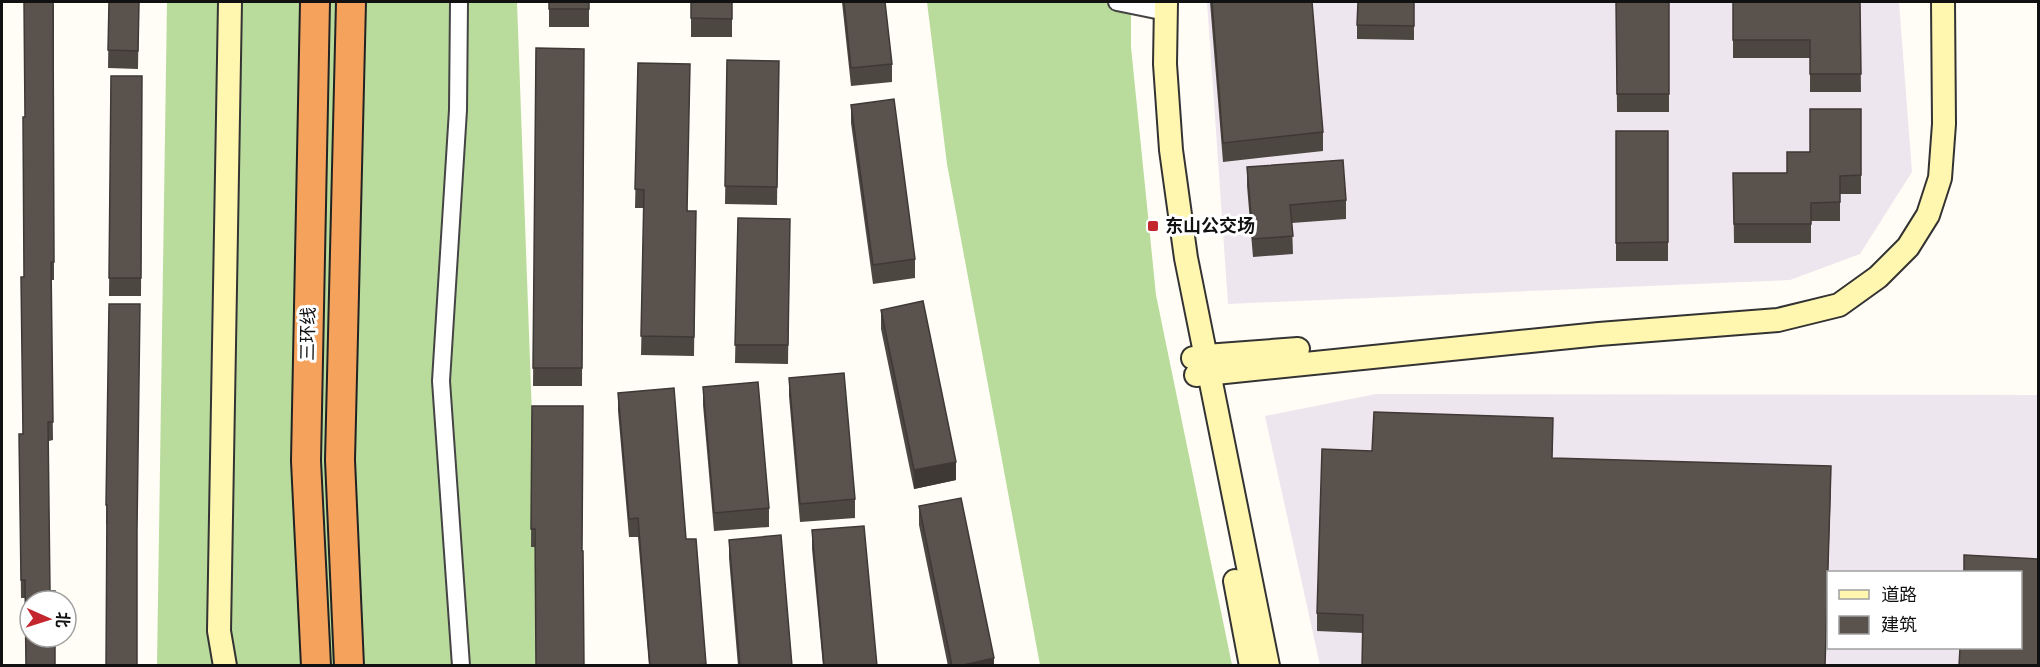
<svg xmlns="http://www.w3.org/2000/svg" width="2040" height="667" font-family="Bitter,'Noto Sans SC',serif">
	<rect width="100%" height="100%" fill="#fffdf5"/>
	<g fill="#eee6ef" fill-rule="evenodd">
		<polygon points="1207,2 1899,2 1912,172 1860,254 1790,280 1228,304"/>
		<path d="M1376 394 2038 395V665H1320L1265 416ZM1828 572H2020V648H1828Z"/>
	</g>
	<g fill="#b9dc9c">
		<polygon points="167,2 517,2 541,665 157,666"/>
		<polygon points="927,2 1131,2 1131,47 1156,295 1232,665 1040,665 947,164"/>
	</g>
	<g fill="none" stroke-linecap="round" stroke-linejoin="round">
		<defs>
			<g id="street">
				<polyline points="459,2 458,110 441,381 461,666"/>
				<polyline points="1117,2 1166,12"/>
			</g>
			<g id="secondary">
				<polyline points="1166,2 1165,64 1171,150 1186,258 1268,666"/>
				<polyline points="1193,358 1206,356 1298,349"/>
				<polyline points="1196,375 1599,334 1778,320 1839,305 1878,277 1908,247 1928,215 1940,178 1944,124 1943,2"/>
				<polyline points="1235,581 1251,666"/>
				<polyline points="225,666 219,631 230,2"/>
			</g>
			<g id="highway">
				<polyline points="315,2 306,461 316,666"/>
				<polyline points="349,666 340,460 351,2"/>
			</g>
		</defs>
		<use href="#street" stroke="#444" stroke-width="20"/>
		<use href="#secondary" stroke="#333" stroke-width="26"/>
		<use href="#highway" stroke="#222" stroke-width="32"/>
		<use href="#street" stroke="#fff" stroke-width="16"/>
		<use href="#secondary" stroke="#fff6b0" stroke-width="22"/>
		<use href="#highway" stroke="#f5a25d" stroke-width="28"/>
	</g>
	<g fill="#4d4742">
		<polygon points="54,2 54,280 51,280 53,440 49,441 25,598 21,598 19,434 23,434 25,117"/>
		<polygon points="109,2 139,2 138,69 108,68"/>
		<rect x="549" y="2" width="40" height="25"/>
		<rect x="691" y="2" width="41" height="35"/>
		<polygon points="842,2 885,2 892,64 892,82 851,86"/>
		<polygon points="1210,2 1312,2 1323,132 1323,151 1223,162"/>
		<polygon points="1414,2 1414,40 1357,39 1357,25"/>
		<polygon points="1616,2 1669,2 1669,112 1617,112"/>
		<polygon points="1733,2 1860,2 1861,92 1810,92 1810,58 1733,58"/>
		<polygon points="536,48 584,49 582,386 533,386"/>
		<polygon points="727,60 779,61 777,205 725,204"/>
		<polygon points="638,63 688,211 696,211 694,356 641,355 644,208 635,208"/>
		<polygon points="111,76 142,76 141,296 109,296"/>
		<polygon points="851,105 915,259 915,278 873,284 851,123"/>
		<polygon points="1861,109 1861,194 1840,194 1840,221 1811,221 1811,243 1734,243 1733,173 1787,173 1810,152"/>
		<rect x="1616" y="131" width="52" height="130"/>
		<polygon points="1247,167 1346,200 1346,219 1292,223 1293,254 1253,257 1247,186"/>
		<polygon points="738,218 790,219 788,364 735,363"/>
		<polygon points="109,304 107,524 106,524"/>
		<polygon points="881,310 956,480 914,489 881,329"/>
		<polygon points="789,378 855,499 855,518 800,522 789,396"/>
		<polygon points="703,387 769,508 769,527 714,531 703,405"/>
		<polygon points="618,393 686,539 696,539 706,666 649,666 638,537 629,537 618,411"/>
		<polygon points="532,406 535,547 531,547"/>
		<polygon points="1553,436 1552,458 1831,485 1363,633 1317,631 1317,613 1372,451"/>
		<polygon points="919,506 994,666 948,666 919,525"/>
		<polygon points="812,530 877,666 823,666 812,549"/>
		<polygon points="729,540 792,666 738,666 729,558"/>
	</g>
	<g fill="#3f3936">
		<polygon points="956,462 956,480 914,489 914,470"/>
		<polygon points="1831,466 1831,485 1825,666"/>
		<polygon points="994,658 994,666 959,666"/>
	</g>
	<g fill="#5a524d" stroke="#3f3936" stroke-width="1.5">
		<polygon points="24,2 53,2 54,262 51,262 53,422 48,422 50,591 55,591 55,601 30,601 30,637 55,637 55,666 26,666 25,580 21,580 19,434 23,434 21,277 24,277 23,117 25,117"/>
		<polygon points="109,2 139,2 138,51 108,50"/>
		<rect x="549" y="2" width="40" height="7"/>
		<polygon points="691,2 732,2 732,19 691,18"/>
		<polygon points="844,2 885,2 892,64 851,68"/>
		<polygon points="1212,2 1312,2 1323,132 1223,143"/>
		<polygon points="1358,2 1414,2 1414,26 1357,25"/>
		<polygon points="1616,2 1669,2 1669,94 1617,94"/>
		<polygon points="1733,2 1860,2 1861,74 1810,74 1810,40 1733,40"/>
		<polygon points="536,48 584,49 582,368 533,368"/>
		<polygon points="727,60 779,61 777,187 725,186"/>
		<polygon points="638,63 690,64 687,211 696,211 694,337 641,336 644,190 635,189"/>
		<polygon points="111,76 142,76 141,278 109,278"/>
		<polygon points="894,99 915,259 873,265 851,105"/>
		<polygon points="1810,109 1861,109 1861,175 1840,176 1840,202 1811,203 1811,224 1734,224 1733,173 1787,173 1787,152 1810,152"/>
		<polygon points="1616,131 1668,131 1668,242 1616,243"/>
		<polygon points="1343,160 1346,200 1290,205 1293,236 1253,239 1247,167"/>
		<polygon points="738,218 790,219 788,345 735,345"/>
		<polygon points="923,301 956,462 914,470 881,310"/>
		<polygon points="109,304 140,304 137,530 137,666 106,666 107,505 106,505"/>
		<polygon points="844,373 855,499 800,504 789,378"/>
		<polygon points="758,382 769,508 714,513 703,387"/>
		<polygon points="674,388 686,539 696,539 706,664 693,666 650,666 638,518 629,519 618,393"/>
		<polygon points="532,406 583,406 582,551 583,551 584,666 536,666 535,529 531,529"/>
		<polygon points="1374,412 1553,418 1552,458 1831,466 1825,666 1362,666 1363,615 1317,613 1322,449 1372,451"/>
		<polygon points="961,498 994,658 959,666 952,666 919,506"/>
		<polygon points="864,526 877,666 824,666 812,530"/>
		<polygon points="781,535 792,666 740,666 729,540"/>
		<polygon points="1964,555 2038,559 2038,666 1959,666 1960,648 2020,648 2020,573 1964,573"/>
	</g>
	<rect fill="#c4262e" stroke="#fff" stroke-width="2" x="1147" y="220" width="12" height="12" rx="3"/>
	<g text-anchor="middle" stroke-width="6" stroke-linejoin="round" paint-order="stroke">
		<g font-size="18" font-weight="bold" fill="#111" stroke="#fff" text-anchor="start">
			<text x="1165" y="232">东山公交场</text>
		</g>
		<g font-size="18" fill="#111" stroke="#fff">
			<text transform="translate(308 334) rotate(-89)" y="6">三环线</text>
		</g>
	</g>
	<rect width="2040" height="667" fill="none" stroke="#111111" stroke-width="6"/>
	<rect x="1827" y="571" width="195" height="78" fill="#ffffff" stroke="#a0a0a0" stroke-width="1.5"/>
	<rect x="1839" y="590" width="30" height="9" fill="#fff6b0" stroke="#a0a0a0" stroke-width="1.5"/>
	<text x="1881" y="601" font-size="18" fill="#111111">道路</text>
	<rect x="1839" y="616" width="30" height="18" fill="#5a524d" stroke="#a0a0a0" stroke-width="1.5"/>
	<text x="1881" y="631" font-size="18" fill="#111111">建筑</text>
	<g transform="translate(48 619) rotate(93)"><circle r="28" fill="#ffffff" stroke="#a0a0a0" stroke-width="1.5"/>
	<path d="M0-4.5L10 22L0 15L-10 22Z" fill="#c4262e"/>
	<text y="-9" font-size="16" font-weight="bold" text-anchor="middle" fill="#111111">北</text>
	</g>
</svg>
